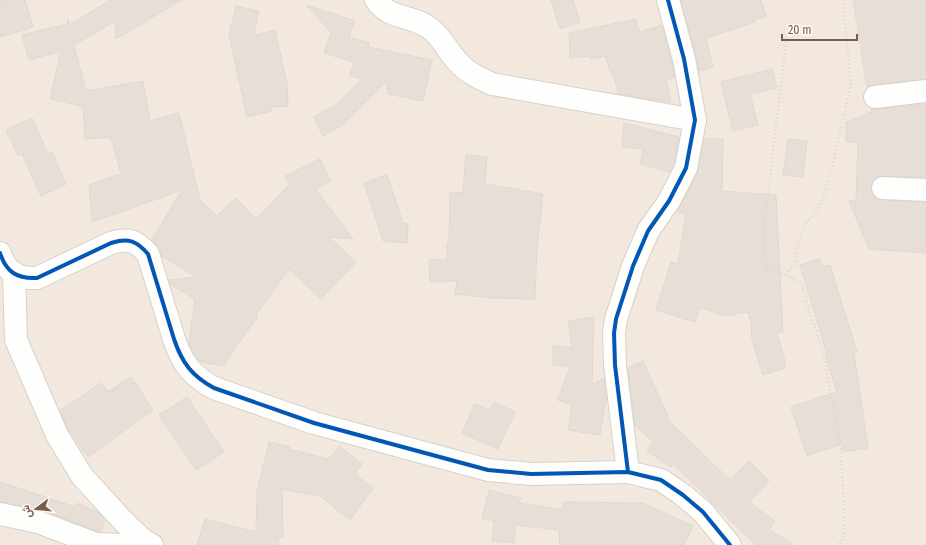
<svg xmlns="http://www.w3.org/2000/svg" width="926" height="545" font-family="'Fira Sans Condensed',Vazirmatn,sans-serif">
	<rect width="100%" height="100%" fill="#f9f5f0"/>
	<rect fill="#f2e8de" x="0" y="0" width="926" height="545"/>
	<g fill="#e6ded7" stroke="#e2d8d2">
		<polygon points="0,0 25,0 33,27 0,37"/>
		<polygon points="110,0 181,0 116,39 115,21 74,45 86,91 143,81 150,121 179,113 200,200 217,216 236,198 256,219 290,184 285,176 320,159 331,181 315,189 353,239 329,237 356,262 321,299 289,269 256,314 258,316 223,366 201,362 195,355 189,344 195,299 170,284 169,280 196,277 162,256 157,246 152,240 182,190 92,222 89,185 121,174 111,137 85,139 83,106 50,99 61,51 29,60 22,35 67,24 68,19 69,24 73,23"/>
		<polygon points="551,0 573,0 580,22 560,29"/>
		<polygon points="681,0 761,0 766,16 754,20 755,22 706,38 713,67 699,71 696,56"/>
		<polygon points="853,0 926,0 926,79 874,85 867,87"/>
		<polygon points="306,5 355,21 349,37 369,43 368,47 432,60 423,101 388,94 386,82 343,125 323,136 314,117 337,104 362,79 350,76 354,62 324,53 331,32"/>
		<polygon points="236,6 259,11 254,35 275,30 287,83 288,106 271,107 272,111 247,117 229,35"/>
		<polygon points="635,19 640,32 662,25 675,77 666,80 671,102 618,94 614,75 612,76 605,56 591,59 590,56 570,58 569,33"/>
		<polygon points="772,69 777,88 750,94 758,125 733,131 721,82"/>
		<polygon points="926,104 926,177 883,176 878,177 873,181 871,188 872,193 876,198 882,200 926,202 926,253 869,249 849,201 856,201 858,142 846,142 846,122 871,112 871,109 876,109"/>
		<polygon points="32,118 48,154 52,152 66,184 41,196 22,154 18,156 6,130"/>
		<polygon points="624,123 679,137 674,164 670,172 640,164 643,149 622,147"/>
		<polygon points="704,139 723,139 722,191 776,195 783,332 777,333 784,357 785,368 763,375 752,340 751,322 748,312 724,316 700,307 695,322 656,310 671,262 678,264 686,214 678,212 678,210 697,174"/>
		<polygon points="788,139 807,141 803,177 783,175"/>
		<polygon points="466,155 487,157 485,184 543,194 537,247 535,299 491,298 455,294 457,281 430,282 429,260 447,259 447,243 449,243 450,192 463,193"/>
		<polygon points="387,175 403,223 408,224 407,243 383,241 364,183"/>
		<polygon points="820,259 822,267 830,265 857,352 854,353 868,448 843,452 842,444 807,456 791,407 837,392 825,355 827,354 800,265"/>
		<polygon points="594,317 592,384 604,379 606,399 606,398 600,435 568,430 572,405 558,400 570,366 553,365 553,346 572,347 568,321"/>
		<polygon points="643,361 669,419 668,420 730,480 749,461 769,481 749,502 775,521 769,529 793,545 756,545 673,464 671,467 647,451 653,442 635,425 628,368"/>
		<polygon points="131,377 153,410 88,457 68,429 60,411 101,383 108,392 111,390 114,394 112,389"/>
		<polygon points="187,397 224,452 196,470 159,415"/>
		<polygon points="494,402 515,412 498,449 462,433 475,404 490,410"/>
		<polygon points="269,442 290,447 289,449 329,459 339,446 362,464 355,474 373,488 350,520 320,496 282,489 283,537 274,537 279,539 278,545 197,545 205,519 256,532 257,492"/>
		<polygon points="0,482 76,507 77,503 99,513 105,520 100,532 99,532 42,510 0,502"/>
		<polygon points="489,490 521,498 519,503 563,510 564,502 643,503 693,526 684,545 560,545 559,530 516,525 514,543 492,541 494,521 482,518"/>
	</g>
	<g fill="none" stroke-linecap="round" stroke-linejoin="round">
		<defs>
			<g id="minor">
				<path d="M376 0C390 21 414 14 432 30 442 38 448 51 457 61 466 72 479 78 492 84L695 120"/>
				<polyline points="875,97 926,91"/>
				<polyline points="883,188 926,190"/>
				<path d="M0 253C6 272 17 279 37 278L111 243C128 238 136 240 148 254L174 339C182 363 192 376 214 388L314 423 488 470 531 474 628 472 661 480 683 495 703 512 730 545"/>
				<polyline points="14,273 16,340 57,435 82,476 123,521 143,540 152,545"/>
				<polyline points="628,472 615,365 614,333 616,319 633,266 648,231 669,201 686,168 695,120 684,59 668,0"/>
				<polyline points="0,514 38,522 96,544 121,545 143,540"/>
			</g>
		</defs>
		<use href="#minor" stroke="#d7d1cb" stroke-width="24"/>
		<g stroke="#dcd5d0" stroke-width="2.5" stroke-dasharray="1 3" stroke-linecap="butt">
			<polyline points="787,34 763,235 766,268 786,275 801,283 824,357 840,443 844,503 844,536 839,545"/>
			<polyline points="786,275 795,261 797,247 804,227 821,204 834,159 851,85 843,0"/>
		</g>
		<use href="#minor" stroke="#fefefd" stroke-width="22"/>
		<defs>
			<g id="cycleway">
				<path d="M0 253C6 272 17 279 37 278L111 243C128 238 136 240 148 254L174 339C182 363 192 376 214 388L314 423 488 470 531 474 628 472 661 480 683 495 703 512 730 545"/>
				<polyline points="628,472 615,365 614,333 616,319 633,266 648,231 669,201 686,168 695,120 684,59 668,0"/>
			</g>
		</defs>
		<use href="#cycleway" stroke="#fffaf3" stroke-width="6"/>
		<use href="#cycleway" stroke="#0057b8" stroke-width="4"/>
	</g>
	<g transform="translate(36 509) rotate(254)" stroke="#fffaf3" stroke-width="3" paint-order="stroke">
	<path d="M0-3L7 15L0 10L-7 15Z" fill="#7a5c4d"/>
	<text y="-6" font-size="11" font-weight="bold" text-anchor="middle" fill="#7a5c4d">ش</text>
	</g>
	<path d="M782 34v6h75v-6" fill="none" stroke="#7a5c4d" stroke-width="2"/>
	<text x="788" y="34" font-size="12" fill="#7a5c4d" stroke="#fffaf3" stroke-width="3" paint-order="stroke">20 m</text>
</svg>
